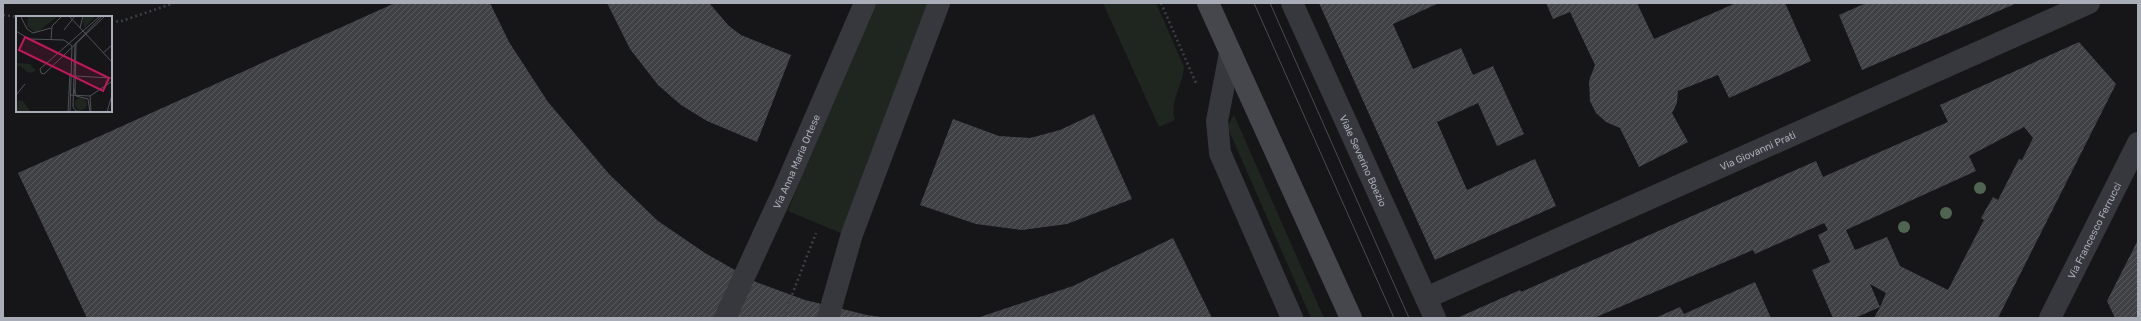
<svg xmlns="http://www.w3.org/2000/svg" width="2141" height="321" font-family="Rubik,sans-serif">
	<defs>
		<pattern id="building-hatch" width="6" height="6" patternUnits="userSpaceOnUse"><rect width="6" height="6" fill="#404145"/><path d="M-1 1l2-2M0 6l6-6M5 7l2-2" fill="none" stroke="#595a5e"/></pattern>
	</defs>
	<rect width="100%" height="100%" fill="#161618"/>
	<g fill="#1e261f">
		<polygon points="870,3 932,3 843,234 788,211"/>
		<path d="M1103 3H1156L1184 67C1183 85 1169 102 1175 120L1159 127Z"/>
		<polygon points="1234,115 1324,318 1311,318 1227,126"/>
	</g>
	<g fill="url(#building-hatch)" fill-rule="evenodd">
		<polygon points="395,3 490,3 509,42 548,102 609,174 658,221 705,253 756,282 805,300 867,315 888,318 87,318 18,173"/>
		<polygon points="607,3 709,3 729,26 741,35 791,55 757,142 707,121 681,105 658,85 630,49"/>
		<polygon points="1319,3 1439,3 1393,24 1413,69 1461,48 1473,75 1493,66 1524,134 1497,146 1478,103 1437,122 1467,190 1535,159 1556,206 1435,260"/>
		<polygon points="1546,3 1637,3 1654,39 1736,3 1785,3 1811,61 1729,98 1718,75 1678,91 1677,103 1672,113 1688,142 1639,167 1620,128 1606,122 1596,113 1590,101 1589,81 1595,65 1570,12 1553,19"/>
		<polygon points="1866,3 2017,3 1862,70 1839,15"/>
		<path d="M2079 42 2116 84 1998 318H1874L1880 307 1855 318H1833L1812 270 1830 262 1818 235 1828 230 1824 223 1755 254 1753 250 1594 318H1457L1520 290 1521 292 1816 161 1823 177 1948 122 1940 105ZM2024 127 2033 138 2022 160 2019 159 1998 200 1993 197 1981 218 1984 220 1948 290 1900 266 1887 237 1855 250 1846 230 1976 171 1969 156ZM1870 284 1886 293 1880 307Z"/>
		<polygon points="1094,114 1132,199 1067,224 1022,230 976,224 920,205 953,119 999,136 1030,138 1060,130"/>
		<polygon points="1173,238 1212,318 977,318 1073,286"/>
		<polygon points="2138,240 2138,318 2115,318 2107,301"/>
		<polygon points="1755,282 1771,318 1655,318 1680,307 1684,314"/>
	</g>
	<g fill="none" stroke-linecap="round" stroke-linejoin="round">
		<g stroke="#3d3f44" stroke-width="2.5" stroke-dasharray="2 3" stroke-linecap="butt">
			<polyline points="1161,3 1196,83"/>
			<polyline points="3,15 19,17"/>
			<polyline points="111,22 122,21 174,3"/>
			<polyline points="783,318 816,233"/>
		</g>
		<g stroke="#37383d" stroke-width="22">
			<path id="s1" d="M1292 3 1435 318"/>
			<polyline points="1230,53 1217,121 1220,153 1292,318"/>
			<path id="s2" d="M1426 298 2089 3"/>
			<path id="s3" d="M725 318 784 190 865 3"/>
			<polyline points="828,318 852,234 939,3"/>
			<path id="s4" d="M2050 318 2138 143"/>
		</g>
		<polyline stroke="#45474d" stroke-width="22" points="1208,3 1351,318"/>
		<g stroke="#4a4c52" stroke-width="1">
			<polyline points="1254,3 1394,318"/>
			<polyline points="1270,3 1409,318"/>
		</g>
	</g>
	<g fill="#506452">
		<circle cx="1980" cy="188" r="6"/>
		<circle cx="1946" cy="213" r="6"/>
		<circle cx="1904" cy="227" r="6"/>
	</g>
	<g text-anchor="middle" stroke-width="3" stroke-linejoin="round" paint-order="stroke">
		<g font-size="10" fill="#a8adb8" stroke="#111113">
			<text dy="4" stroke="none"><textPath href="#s2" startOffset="363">Via Giovanni Prati</textPath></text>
			<text dy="4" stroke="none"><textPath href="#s1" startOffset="173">Viale Severino Boezio</textPath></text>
			<text dy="4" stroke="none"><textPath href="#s3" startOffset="172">Via Anna Maria Ortese</textPath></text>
			<text dy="4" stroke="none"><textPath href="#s4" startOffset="98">Via Francesco Ferrucci</textPath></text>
		</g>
	</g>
	<g transform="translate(16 16)">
		<rect width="96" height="96" fill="#161618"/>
		<path d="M12 0H42L20 17 11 10ZM59 88a6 6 0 1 1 12 0a6 6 0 1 1-12 0Z" fill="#1e261f"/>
		<path d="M67 0H80L68 12ZM0 47 14 48 20 55 13 57 4 50 0 51ZM2 84 7 85 14 95 30 96H0Z" fill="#1e261f"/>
		<path fill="none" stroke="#505258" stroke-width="1" d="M53 0 96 46M84 0 24 53 25 57 28 58 89 0M5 1 11 13 17 17 35 12M64 12 67 0M48 14 59 0M0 15 13 23 48 24 56 30M35 24 36 10 46 0M87 37 96 29M59 60 95 62M58 73 60 80 72 83 74 96M59 78 60 27M0 79 9 68M54 79 74 80M74 80 95 66M74 80 75 96M52 96 54 57M54 96 56 30M72 96 60 95 57 91 59 28 86 0M91 96 96 79"/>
		<path fill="#c2185b" fill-opacity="0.15" stroke="#c2185b" stroke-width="2" d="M9 21 93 62 87 75 3 34Z"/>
		<rect width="96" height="96" fill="none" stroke="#a8adb8" stroke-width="2"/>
	</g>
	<rect width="2141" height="321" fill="none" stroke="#a8adb8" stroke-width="8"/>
</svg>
